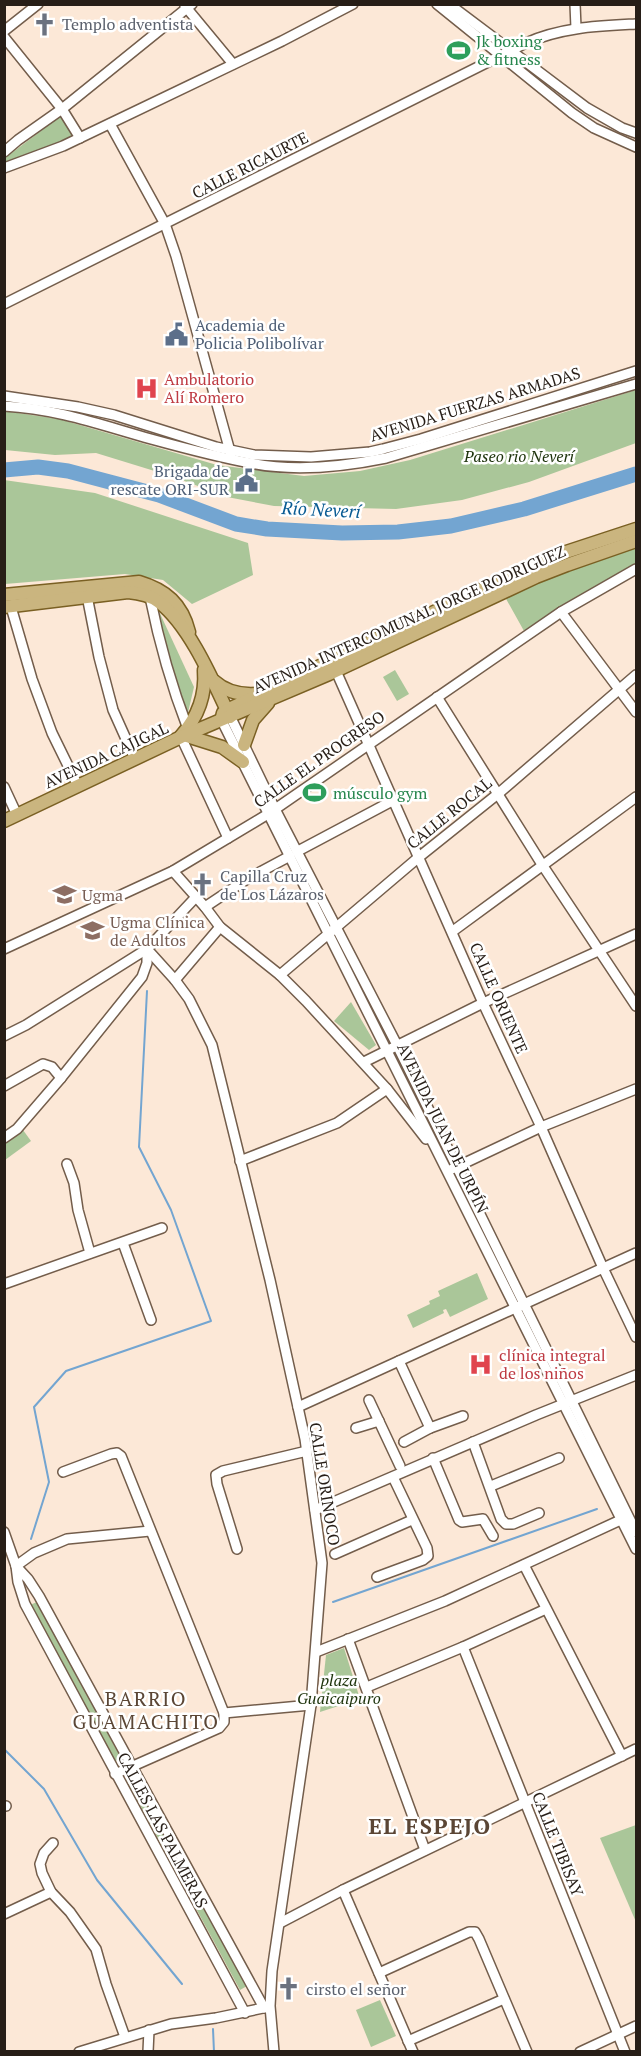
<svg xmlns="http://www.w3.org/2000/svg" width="641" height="2056" font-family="'PT Serif',serif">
	<rect width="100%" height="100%" fill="#fce8d7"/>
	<g fill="#aac699">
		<polygon points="62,115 75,136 5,173 5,158"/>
		<polygon points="636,390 636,443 529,482 462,500 396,509 274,506 227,497 174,477 96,453 55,455 5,450 5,412 11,412 59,419 217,465 304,476 360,471 410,460"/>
		<polygon points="4,480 95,493 248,543 253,575 192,604 163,580 125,574 5,584"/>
		<polygon points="636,546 636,563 560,608 524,631 505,597 540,580"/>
		<polygon points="157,607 194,687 187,717 173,681"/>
		<polygon points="395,670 409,694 397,701 383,677"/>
		<polygon points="351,1002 376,1045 369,1050 334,1021"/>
		<polygon points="23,1130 31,1141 5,1160 5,1144"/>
		<polygon points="477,1273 488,1299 450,1317 446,1309 443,1310 444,1313 413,1328 407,1315 430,1304 429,1301 440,1296 438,1291"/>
		<polygon points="37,1602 121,1758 114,1762 30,1605"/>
		<polygon points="344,1648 360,1699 320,1712 326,1655"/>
		<polygon points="134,1775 247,1986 240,1990 126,1779"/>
		<polygon points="636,1825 636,1922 600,1838"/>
		<polygon points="380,2000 396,2036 371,2047 356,2010"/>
	</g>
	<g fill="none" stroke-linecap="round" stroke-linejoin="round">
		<g stroke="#73a5d1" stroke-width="2">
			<polyline points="31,1539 49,1482 34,1407 66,1371 211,1321 171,1210 139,1147 147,991"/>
			<polyline points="333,1602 597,1509"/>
			<polyline points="4,1749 44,1789 97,1880 182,1984"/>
			<polyline points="213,2029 214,2052"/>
		</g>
		<polyline stroke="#73a5d1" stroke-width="15" points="4,470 38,467 68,471 159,495 236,524 267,529 342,533 398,532 451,526 524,509 636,474"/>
		<defs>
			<g id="minor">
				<polyline points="437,4 572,113 594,128 636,147"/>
				<polyline points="449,4 587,108 622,128 636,133"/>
				<polyline points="575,4 576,28"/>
				<polyline points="185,6 233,64"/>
				<polyline points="4,31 38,4"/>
				<polyline points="4,37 62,109 80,138"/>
				<polyline points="110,124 165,224 176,256 231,455"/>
				<polyline points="4,152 18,140 62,109 192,4"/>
				<polyline points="4,168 63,146 282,41 353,4"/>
				<path d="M4 304 526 43C562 27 599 26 636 24"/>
				<polyline points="4,396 78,407 114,415 216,447 254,455 311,457 370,452 383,449 421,439 636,371"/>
				<path d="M4 406C58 409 101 425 151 439 184 448 217 457 250 463 294 472 342 467 386 458L636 384"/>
				<polyline points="87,596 99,657 113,710 135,759"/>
				<path d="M150 597C159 642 171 685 188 729"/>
				<polyline points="11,607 32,679 52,733 78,786"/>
				<polyline points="561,612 636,712"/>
				<polyline points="336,671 483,1003 541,1127 603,1268 636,1337"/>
				<polyline points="437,697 543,866 636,1006"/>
				<polyline points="231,718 275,809 397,1045 636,1532"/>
				<polyline points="222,721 636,1549"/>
				<polyline points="181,737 228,838"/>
				<polyline points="4,787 17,815"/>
				<polyline points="298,851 394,800"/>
				<polyline points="173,871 205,907 220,927 280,975 306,1001 387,1089 426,1139"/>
				<polyline points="205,907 247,879 290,856"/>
				<polyline points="453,931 636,797"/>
				<polyline points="4,949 173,871 268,814 561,612 636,569"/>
				<polyline points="147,949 175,980 189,999 212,1045 270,1280 305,1439 322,1563 311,1705 272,1971 270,2006 274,2052"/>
				<polyline points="280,975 419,857 499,793 636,675"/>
				<polyline points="175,980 220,927"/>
				<polyline points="4,1036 26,1025 147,949 195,898"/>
				<polyline points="364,1062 483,1003 636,934"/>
				<polyline points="4,1086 43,1064 52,1067 61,1078"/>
				<polyline points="4,1138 17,1129 61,1078 142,977 147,963 147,949"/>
				<polyline points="240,1161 337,1123 387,1089"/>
				<polyline points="67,1164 74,1183 78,1210 90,1253"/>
				<polyline points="452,1169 541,1127 636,1089"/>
				<polyline points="123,1243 151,1320"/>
				<polyline points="4,1284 162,1228"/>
				<polyline points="399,1361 430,1428 463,1416"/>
				<polyline points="369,1400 400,1466"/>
				<polyline points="298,1407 636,1253"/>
				<polyline points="356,1428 379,1421"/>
				<polyline points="404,1442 430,1428"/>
				<polyline points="473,1442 501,1519 506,1524 513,1524 539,1513"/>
				<polyline points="433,1458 459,1520 462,1522 483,1519 493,1536"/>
				<polyline points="63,1472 111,1454 117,1453 121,1456 224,1713 224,1722 219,1728 115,1774"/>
				<polyline points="491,1486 559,1458"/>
				<polyline points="315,1510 536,1415 636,1375"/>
				<polyline points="4,1532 16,1566 18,1582 25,1604 245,2013"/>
				<polyline points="237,1549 217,1484 216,1475 223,1471 307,1451"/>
				<polyline points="335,1554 412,1520"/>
				<polyline points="524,1565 622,1756"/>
				<polyline points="16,1566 28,1579 39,1596 264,2008"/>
				<polyline points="16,1566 34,1553 67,1539 150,1531"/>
				<polyline points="377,1577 423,1560 428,1556 427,1548 393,1477"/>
				<polyline points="348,1639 425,1850"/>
				<polyline points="463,1647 625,2052"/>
				<polyline points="316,1652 445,1601 627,1517"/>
				<polyline points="367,1687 463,1647 546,1609"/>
				<polyline points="224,1713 311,1705"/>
				<polyline points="4,1806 6,1806"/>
				<polyline points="53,1843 44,1853 40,1864 42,1873 51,1892 70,1912 96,1949 106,1984 125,2037"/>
				<polyline points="343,1890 413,2052"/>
				<polyline points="4,1914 51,1892"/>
				<polyline points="280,1923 343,1890 636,1749"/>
				<polyline points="379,1973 469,1932 475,1932 479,1939 527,2052"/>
				<polyline points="408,2041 504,1999"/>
				<polyline points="79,2052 171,2024 216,2018 268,2007"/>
				<polyline points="148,2052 149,2030"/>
				<polyline points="580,2052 636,2026"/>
			</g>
			<g id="major">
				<path d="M4 595 139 582C166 590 182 604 189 632"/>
				<path d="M4 607 128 592C139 593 150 595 159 602 190 626 213 681 230 717"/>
				<path d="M214 681C226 692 240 695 256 694"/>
				<polyline points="222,717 223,713 227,710 506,578 563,553 636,529"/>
				<path d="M181 736C198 717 206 695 204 670"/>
				<polyline points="187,736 222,747 243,762"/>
				<polyline points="244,745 253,720 268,703"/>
				<polyline points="4,821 181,737 329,674 536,577 567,565 636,541"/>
			</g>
		</defs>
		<use href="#minor" stroke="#735d4b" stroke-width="12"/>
		<use href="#major" stroke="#7a6023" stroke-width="15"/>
		<use href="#minor" stroke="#fff" stroke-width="9"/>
		<use href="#major" stroke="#cab57f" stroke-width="12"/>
	</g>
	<defs>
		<symbol id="church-bare" viewBox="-9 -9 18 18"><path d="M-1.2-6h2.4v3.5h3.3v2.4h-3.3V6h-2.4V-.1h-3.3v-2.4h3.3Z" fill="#6b7280" stroke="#fff" stroke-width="2.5" paint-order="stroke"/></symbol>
		<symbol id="stadium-bare" viewBox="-9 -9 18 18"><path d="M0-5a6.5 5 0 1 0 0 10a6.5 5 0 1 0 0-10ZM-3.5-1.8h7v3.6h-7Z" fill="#2e9e5b" stroke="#fff" stroke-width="2.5" paint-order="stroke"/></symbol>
		<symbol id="civic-bare" viewBox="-9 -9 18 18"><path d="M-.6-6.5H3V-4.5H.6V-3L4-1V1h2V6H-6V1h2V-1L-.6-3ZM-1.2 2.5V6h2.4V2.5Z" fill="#5c6f8a" stroke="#fff" stroke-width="2.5" paint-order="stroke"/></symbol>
		<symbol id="hospital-bare" viewBox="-9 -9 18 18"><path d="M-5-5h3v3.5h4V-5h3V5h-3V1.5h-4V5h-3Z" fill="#e0444e" stroke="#fff" stroke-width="2.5" paint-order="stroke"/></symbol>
		<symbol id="university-bare" viewBox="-9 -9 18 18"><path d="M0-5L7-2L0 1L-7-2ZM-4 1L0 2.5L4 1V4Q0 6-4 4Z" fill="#8d6e63" stroke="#fff" stroke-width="2.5" paint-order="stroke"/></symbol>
	</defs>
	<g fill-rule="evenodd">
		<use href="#church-bare" x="28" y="8" width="33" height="33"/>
		<use href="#stadium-bare" x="442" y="34" width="33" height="33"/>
		<use href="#civic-bare" x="160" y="318" width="33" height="33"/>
		<use href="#hospital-bare" x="130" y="372" width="33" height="33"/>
		<use href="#civic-bare" x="230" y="464" width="33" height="33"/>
		<use href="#stadium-bare" x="298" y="776" width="33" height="33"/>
		<use href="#church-bare" x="186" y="868" width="33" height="33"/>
		<use href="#university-bare" x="48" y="878" width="33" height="33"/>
		<use href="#university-bare" x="76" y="914" width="33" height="33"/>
		<use href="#hospital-bare" x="464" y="1348" width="33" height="33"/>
		<use href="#church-bare" x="272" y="1972" width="33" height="33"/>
	</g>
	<g text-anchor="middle" stroke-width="5" stroke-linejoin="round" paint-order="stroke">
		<g font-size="16" fill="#5b616d" stroke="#fff" text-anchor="start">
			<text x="62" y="30">Templo adventista</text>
			<text x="220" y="882">Capilla Cruz<tspan x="220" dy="18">de Los Lázaros</tspan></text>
			<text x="306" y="1995">cirsto el señor</text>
		</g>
		<g font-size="16" fill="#27864d" stroke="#fff" text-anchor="start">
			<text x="476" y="47">Jk boxing<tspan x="476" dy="18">&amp; fitness</tspan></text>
			<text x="333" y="799">músculo gym</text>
		</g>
		<g font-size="16" fill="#271e17" stroke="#fff">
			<text transform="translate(250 165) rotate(-27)" y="6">CALLE RICAURTE</text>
			<text transform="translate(475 404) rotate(-17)" y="6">AVENIDA FUERZAS ARMADAS</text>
			<text transform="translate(409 619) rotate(-24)" y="6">AVENIDA INTERCOMUNAL JORGE RODRIGUEZ</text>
			<text transform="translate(106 755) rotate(-25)" y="6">AVENIDA CAJIGAL</text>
			<text transform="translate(319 759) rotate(-35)" y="6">CALLE EL PROGRESO</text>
			<text transform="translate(449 813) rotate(-39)" y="6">CALLE ROCAL</text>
			<text transform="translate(499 998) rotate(66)" y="6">CALLE ORIENTE</text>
			<text transform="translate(443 1128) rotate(64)" y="6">AVENIDA JUAN DE URPÍN</text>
			<text transform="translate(325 1484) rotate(81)" y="6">CALLE ORINOCO</text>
			<text transform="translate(163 1830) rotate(62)" y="6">CALLES LAS PALMERAS</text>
			<text transform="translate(558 1844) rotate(68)" y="6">CALLE TIBISAY</text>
		</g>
		<g font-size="16" fill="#4e5e75" stroke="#fff" text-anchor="start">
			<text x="195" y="331">Academia de<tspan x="195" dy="18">Policia Polibolívar</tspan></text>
			<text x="229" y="477" text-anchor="end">Brigada de<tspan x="229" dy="18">rescate ORI-SUR</tspan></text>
		</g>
		<g font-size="16" fill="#be3a42" stroke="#fff" text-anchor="start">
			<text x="164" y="385">Ambulatorio<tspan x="164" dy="18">Alí Romero</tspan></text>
			<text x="499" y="1361">clínica integral<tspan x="499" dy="18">de los niños</tspan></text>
		</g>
		<g font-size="16" font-style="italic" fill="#1c320a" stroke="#fff">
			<text x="519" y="462">Paseo rio Neverí</text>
			<text x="339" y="1686">plaza<tspan x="339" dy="18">Guaicaipuro</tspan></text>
		</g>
		<g font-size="16" fill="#785e54" stroke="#fff" text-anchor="start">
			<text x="82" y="901">Ugma</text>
			<text x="110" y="928">Ugma Clínica<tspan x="110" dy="18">de Adultos</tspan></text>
		</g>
		<g font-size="18" font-style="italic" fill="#095b93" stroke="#fff">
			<text transform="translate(321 510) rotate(3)" y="6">Río Neverí</text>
		</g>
		<g font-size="20" letter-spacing="1.5" fill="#5b4635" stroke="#fff">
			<text x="146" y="1706">BARRIO<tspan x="146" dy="23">GUAMACHITO</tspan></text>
		</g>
		<g font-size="22" font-weight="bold" letter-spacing="1.5" fill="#5b4635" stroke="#fff">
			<text x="430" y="1834">EL ESPEJO</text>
		</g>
	</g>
	<rect width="641" height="2056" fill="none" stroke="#271e17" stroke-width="12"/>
</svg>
